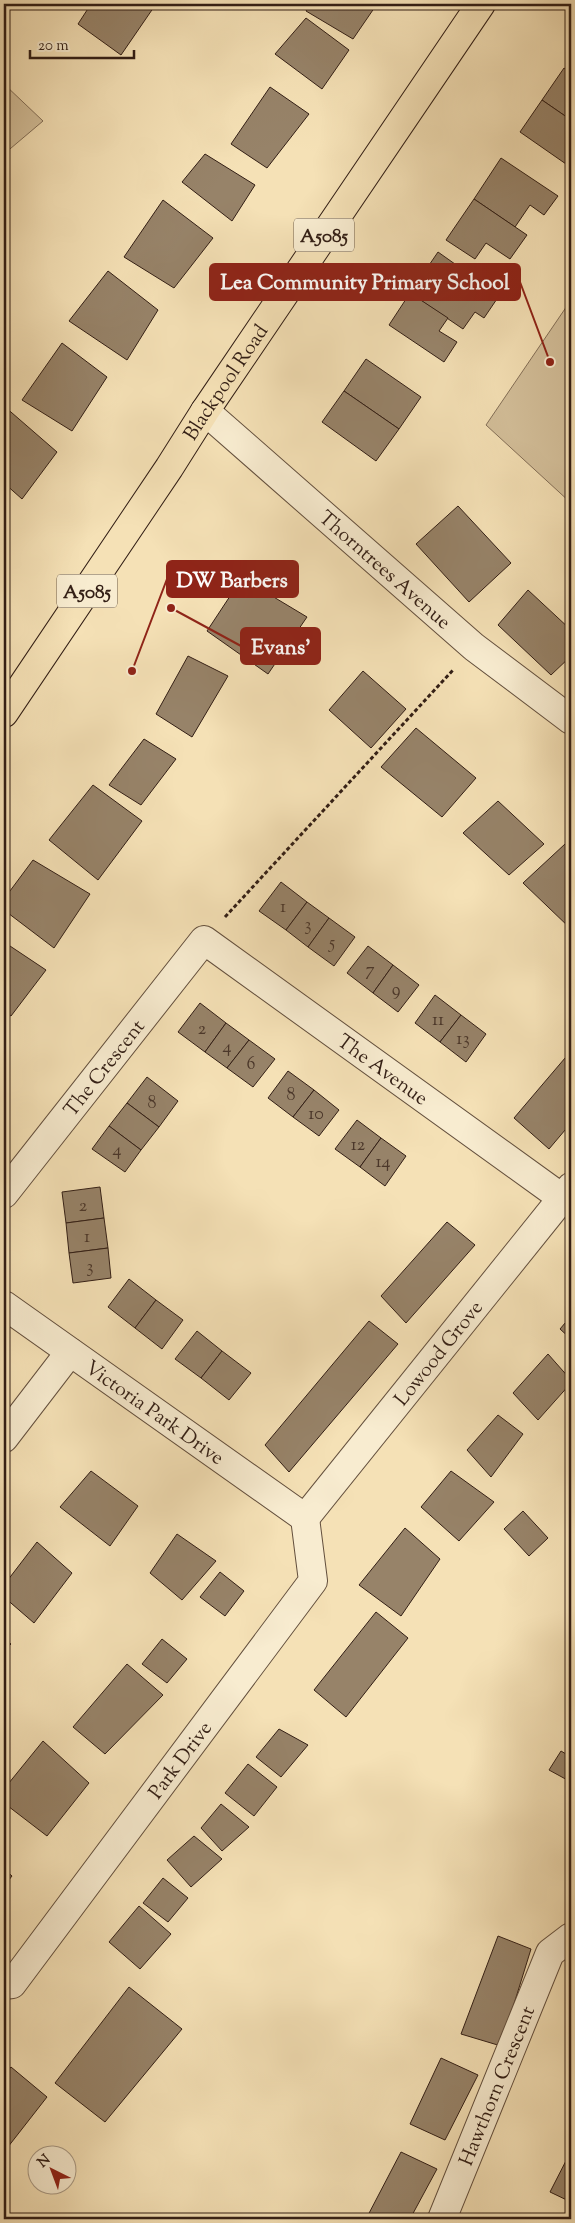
<svg xmlns="http://www.w3.org/2000/svg" width="575" height="2223" font-family="'Sorts Mill Goudy',serif">
	<rect width="100%" height="100%" fill="#f5e1b6"/>
	<filter id="stains"><feTurbulence type="fractalNoise" baseFrequency=".004" numOctaves="4"/><feColorMatrix values="0 0 0 0 .2 0 0 0 0 .09 0 0 0 0 .02 0 0 0 .5 -.17"/></filter>
	<radialGradient id="worn" r=".72"><stop offset=".6" stop-color="#630" stop-opacity="0"/><stop offset="1" stop-color="#630" stop-opacity=".3"/></radialGradient>
	<g fill="#d4c09b" stroke="#836f58">
		<polygon points="4,84 43,121 4,154"/>
		<polygon points="571,300 571,503 486,425"/>
	</g>
	<g fill="#978369" stroke="#321e15">
		<polygon points="91,4 156,4 121,55 78,24"/>
		<polygon points="310,4 377,4 353,39 306,11"/>
		<polygon points="306,18 349,50 322,89 275,54"/>
		<polygon points="564,68 571,73 571,120 542,100"/>
		<polygon points="270,87 309,114 267,168 231,144"/>
		<polygon points="542,100 571,120 571,157 566,164 520,132"/>
		<polygon points="205,154 255,185 232,221 182,182"/>
		<polygon points="501,158 558,196 544,215 530,205 515,227 474,199"/>
		<polygon points="474,199 527,235 510,259 486,243 475,259 446,240"/>
		<polygon points="163,200 213,238 174,288 124,257"/>
		<polygon points="438,252 462,269 465,265 503,290 484,318 475,312 463,329 410,293"/>
		<polygon points="108,271 158,310 127,360 69,321"/>
		<polygon points="410,293 448,318 439,331 457,342 444,362 389,325"/>
		<polygon points="62,343 107,377 72,431 22,400"/>
		<polygon points="366,359 421,397 399,429 344,391"/>
		<polygon points="344,391 399,429 376,461 322,422"/>
		<polygon points="4,406 57,452 22,499 4,483"/>
		<polygon points="458,506 511,563 469,602 416,544"/>
		<polygon points="242,578 307,617 268,674 207,631"/>
		<polygon points="528,590 571,630 571,656 551,675 498,625"/>
		<polygon points="188,656 228,676 192,737 156,714"/>
		<polygon points="363,671 406,709 371,748 329,710"/>
		<polygon points="416,728 476,778 442,817 381,767"/>
		<polygon points="144,739 176,759 141,805 109,785"/>
		<polygon points="93,785 142,821 98,880 49,840"/>
		<polygon points="498,801 544,844 509,875 463,833"/>
		<polygon points="565,844 571,850 571,929 523,883"/>
		<polygon points="33,860 90,894 54,948 4,910 4,899"/>
		<polygon points="281,882 307,902 286,930 259,911"/>
		<polygon points="307,902 329,918 308,947 286,930"/>
		<polygon points="329,918 355,937 334,966 308,947"/>
		<polygon points="4,942 46,970 11,1016 4,1012"/>
		<polygon points="368,946 393,965 373,993 347,973"/>
		<polygon points="393,965 419,985 398,1012 373,993"/>
		<polygon points="435,995 461,1015 440,1042 415,1023"/>
		<polygon points="200,1003 226,1023 205,1052 178,1032"/>
		<polygon points="461,1015 486,1034 466,1062 440,1042"/>
		<polygon points="226,1023 249,1040 227,1068 205,1052"/>
		<polygon points="249,1040 275,1059 253,1087 227,1068"/>
		<polygon points="571,1051 571,1123 549,1149 514,1118"/>
		<polygon points="288,1071 314,1090 293,1117 268,1098"/>
		<polygon points="147,1077 178,1101 159,1127 127,1103"/>
		<polygon points="314,1090 339,1110 319,1136 293,1117"/>
		<polygon points="127,1103 159,1127 141,1150 109,1126"/>
		<polygon points="357,1120 381,1138 360,1167 335,1149"/>
		<polygon points="109,1126 141,1150 125,1172 92,1149"/>
		<polygon points="381,1138 406,1156 385,1186 360,1167"/>
		<polygon points="100,1187 104,1218 66,1223 62,1192"/>
		<polygon points="104,1218 108,1248 69,1253 66,1223"/>
		<polygon points="447,1222 475,1245 406,1323 381,1296"/>
		<polygon points="108,1248 111,1278 73,1283 69,1253"/>
		<polygon points="129,1279 156,1300 135,1328 108,1307"/>
		<polygon points="156,1300 183,1320 162,1349 135,1328"/>
		<polygon points="571,1316 571,1339 560,1329"/>
		<polygon points="369,1321 398,1344 289,1472 265,1445"/>
		<polygon points="197,1331 222,1351 201,1378 175,1359"/>
		<polygon points="222,1351 251,1373 229,1400 201,1378"/>
		<polygon points="548,1354 571,1380 571,1383 538,1420 513,1393"/>
		<polygon points="498,1415 523,1434 491,1477 467,1450"/>
		<polygon points="91,1471 138,1506 110,1546 60,1507"/>
		<polygon points="451,1471 494,1502 459,1541 421,1507"/>
		<polygon points="523,1511 548,1538 529,1556 504,1529"/>
		<polygon points="405,1528 440,1559 401,1616 359,1585"/>
		<polygon points="177,1534 216,1561 182,1600 150,1573"/>
		<polygon points="37,1542 72,1573 34,1623 4,1597 4,1585"/>
		<polygon points="220,1572 244,1591 225,1616 200,1597"/>
		<polygon points="376,1612 408,1638 346,1717 314,1690"/>
		<polygon points="4,1638 11,1644 4,1651"/>
		<polygon points="162,1639 187,1659 167,1683 142,1664"/>
		<polygon points="127,1664 163,1695 105,1754 73,1727"/>
		<polygon points="279,1729 308,1745 281,1777 256,1757"/>
		<polygon points="43,1741 89,1783 47,1836 4,1803 4,1789"/>
		<polygon points="561,1751 571,1757 571,1782 549,1770"/>
		<polygon points="248,1764 277,1787 254,1816 225,1793"/>
		<polygon points="221,1804 249,1827 222,1851 201,1828"/>
		<polygon points="194,1836 222,1859 191,1887 167,1860"/>
		<polygon points="4,1869 12,1876 4,1886"/>
		<polygon points="163,1878 188,1898 168,1922 143,1903"/>
		<polygon points="139,1906 171,1934 140,1969 109,1942"/>
		<polygon points="498,1936 531,1949 501,2046 461,2034"/>
		<polygon points="129,1987 182,2029 105,2122 55,2083"/>
		<polygon points="441,2058 478,2075 445,2140 410,2124"/>
		<polygon points="11,2067 47,2097 4,2152 4,2075"/>
		<polygon points="571,2151 571,2202 550,2192"/>
		<polygon points="401,2152 437,2169 410,2219 366,2219"/>
	</g>
	<g fill="none" stroke-linecap="round" stroke-linejoin="round">
		<defs>
			<g id="street">
				<path id="s1" d="M205 411 474 647 571 720"/>
				<path id="s2" d="M4 1194 204 940 562 1198"/>
				<path id="s3" d="M4 1305 305 1518"/>
				<polyline points="4,1438 70,1352"/>
				<path id="s4" d="M305 1518 571 1187"/>
				<path id="s5" d="M4 1985 12 1984 313 1581 305 1518"/>
				<path id="s6" d="M442 2219 550 1953 571 1937"/>
			</g>
			<g id="highway">
				<path id="s7" d="M4 713 169 468 205 411 481 4"/>
			</g>
		</defs>
		<use href="#street" stroke="#634f3d" stroke-width="30"/>
		<use href="#highway" stroke="#321e15" stroke-width="30"/>
		<polyline stroke="#321e15" stroke-width="3" stroke-dasharray="4 2.5" stroke-linecap="butt" points="225,917 453,670"/>
		<use href="#street" stroke="#f8ecd0" stroke-width="28"/>
		<use href="#highway" stroke="#f5e1b6" stroke-width="28"/>
	</g>
	<g text-anchor="middle" stroke-width="4.5" stroke-linejoin="round" paint-order="stroke">
		<g font-size="18" fill="#4b372a">
			<text x="283" y="912">1</text>
			<text x="308" y="930">3</text>
			<text x="332" y="948">5</text>
			<text x="370" y="975">7</text>
			<text x="396" y="995">9</text>
			<text x="438" y="1025">11</text>
			<text x="202" y="1034">2</text>
			<text x="463" y="1044">13</text>
			<text x="227" y="1052">4</text>
			<text x="251" y="1069">6</text>
			<text x="291" y="1100">8</text>
			<text x="152" y="1108">8</text>
			<text x="316" y="1119">10</text>
			<text x="358" y="1150">12</text>
			<text x="117" y="1155">4</text>
			<text x="383" y="1167">14</text>
			<text x="83" y="1211">2</text>
			<text x="87" y="1242">1</text>
			<text x="90" y="1272">3</text>
		</g>
		<g fill="#f8ecd0" stroke="#6d5c4d" stroke-width="1">
			<rect x="294" y="218.5" width="60" height="33" rx="4"/>
			<rect x="57" y="574.5" width="60" height="33" rx="4"/>
		</g>
		<g font-size="19" font-weight="bold" fill="#321e15">
			<text x="324" y="242">A5085</text>
			<text x="87" y="598">A5085</text>
		</g>
		<g font-size="20" fill="#321e15" stroke="#f8ecd0">
			<text dy="7" stroke="none"><textPath href="#s7" startOffset="398">Blackpool Road</textPath></text>
			<text dy="7" stroke="none"><textPath href="#s1" startOffset="240">Thorntrees Avenue</textPath></text>
			<text dy="7" stroke="none"><textPath href="#s2" startOffset="161">The Crescent</textPath></text>
			<text dy="7" stroke="none"><textPath href="#s2" startOffset="544">The Avenue</textPath></text>
			<text dy="7" stroke="none"><textPath href="#s4" startOffset="212">Lowood Grove</textPath></text>
			<text dy="7" stroke="none"><textPath href="#s3" startOffset="185">Victoria Park Drive</textPath></text>
			<text dy="7" stroke="none"><textPath href="#s5" startOffset="288">Park Drive</textPath></text>
			<text dy="7" stroke="none"><textPath href="#s6" startOffset="144">Hawthorn Crescent</textPath></text>
		</g>
	</g>
	<path fill="none" stroke="#8f2418" stroke-width="2" d="M550 362L520 282M132 671L167 579M171 608L241 646"/>
	<g fill="#8f2418" stroke="#f8ecd0" stroke-width="2">
		<circle cx="550" cy="362" r="5"/>
		<circle cx="132" cy="671" r="5"/>
		<circle cx="171" cy="608" r="5"/>
	</g>
	<g fill="#8f2418" stroke="#8f2418" stroke-width="2">
		<rect x="210" y="264" width="310" height="36" rx="5"/>
		<rect x="167" y="561" width="131" height="36" rx="5"/>
		<rect x="241" y="628" width="79" height="36" rx="5"/>
	</g>
	<g font-size="21" text-anchor="middle" font-weight="bold" fill="#fff">
		<text x="365" y="289">Lea Community Primary School</text>
		<text x="232" y="587">DW Barbers</text>
		<text x="281" y="654">Evans'</text>
	</g>
	<rect width="575" height="2223" fill="none" stroke="#f5e1b6" stroke-width="20"/>
	<rect x="5" y="5" width="565" height="2213" fill="none" stroke="#321e15" stroke-width="2.5"/>
	<rect x="10" y="10" width="555" height="2203" fill="none" stroke="#321e15"/>
	<g transform="translate(52 2170) rotate(318)"><circle r="24" fill="#f8ecd0" stroke="#a99a85"/>
	<path d="M0-4L9 19L0 12L-9 19Z" fill="#8f2418"/>
	<text y="-8" font-size="14" font-weight="bold" text-anchor="middle" fill="#321e15">N</text>
	</g>
	<path d="M30 50v8h104v-8" fill="none" stroke="#321e15" stroke-width="2.5"/>
	<text x="38" y="50" font-size="15" fill="#321e15" stroke="#f8ecd0" stroke-width="4" paint-order="stroke">20 m</text>
	<rect width="100%" height="100%" filter="url(#stains)"/>
	<rect width="100%" height="100%" fill="url(#worn)"/>
</svg>
